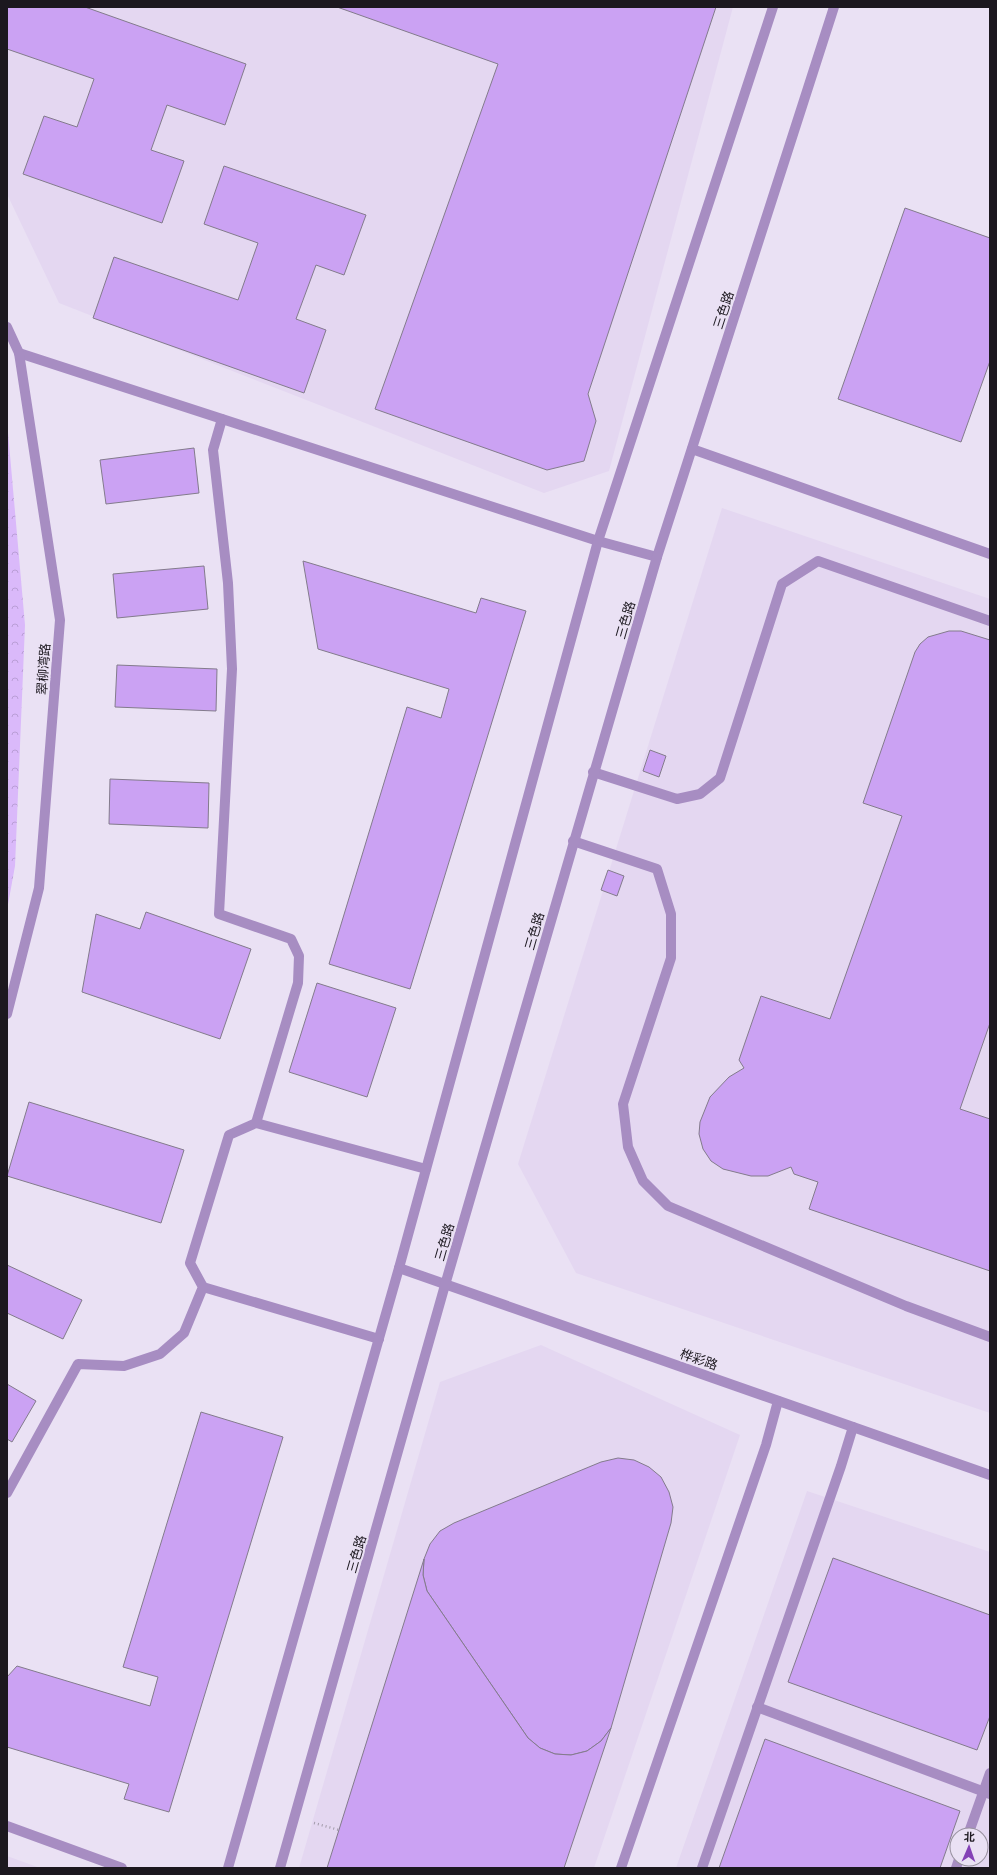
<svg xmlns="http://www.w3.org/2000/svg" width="997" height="1875" font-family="Quicksand,'Noto Sans SC',sans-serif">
	<defs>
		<pattern id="forest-crowns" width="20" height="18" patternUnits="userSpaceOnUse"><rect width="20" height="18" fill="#dab9fa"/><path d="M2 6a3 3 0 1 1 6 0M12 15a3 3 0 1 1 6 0" fill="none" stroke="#ba9ed6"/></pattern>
	</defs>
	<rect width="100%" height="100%" fill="#eae1f4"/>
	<g fill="#e4d7f1" fill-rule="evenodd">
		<polygon points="7,7 733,7 609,471 544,493 59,303 7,194"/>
		<polygon points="722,508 990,599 990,1413 576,1273 518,1164"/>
		<polygon points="541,1345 740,1435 594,1868 299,1868 440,1382"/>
		<path d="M807 1491 990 1552V1868H676ZM957 1835H981V1859H957Z"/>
		<polygon points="7,1856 40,1868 7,1868"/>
	</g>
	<polygon fill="url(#forest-crowns)" points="7,421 25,625 15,866 7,910"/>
	<g fill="#cba2f3" stroke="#837b8c">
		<polygon points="7,7 85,7 246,64 225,125 167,105 151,150 184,161 162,223 23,174 44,116 77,127 94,79 7,49"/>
		<polygon points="337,7 716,7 588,394 596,421 584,461 547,470 375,409 498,64"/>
		<polygon points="224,166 366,215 344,275 316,265 296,319 326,330 304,393 93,318 114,257 238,300 258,243 204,224"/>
		<polygon points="905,208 990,238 990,361 961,442 838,399"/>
		<polygon points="194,448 199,493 106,504 100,460"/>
		<polygon points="303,561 476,613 481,598 526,611 410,989 329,964 407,707 441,718 449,689 318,649"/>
		<polygon points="204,566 208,609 117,618 113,574"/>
		<polygon points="949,631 961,631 990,640 990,1023 960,1109 990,1119 990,1271 809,1209 818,1182 794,1174 791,1167 768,1176 751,1176 723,1169 711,1161 703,1149 699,1134 700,1122 710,1097 729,1077 744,1068 739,1060 761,996 830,1019 902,816 863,803 915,652 920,644 928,637"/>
		<polygon points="117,665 217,669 216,711 115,707"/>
		<polygon points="650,750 666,756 659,777 643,771"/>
		<polygon points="110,779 209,783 208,828 109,824"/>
		<polygon points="608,870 624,876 617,896 601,890"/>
		<polygon points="146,912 251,949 220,1039 82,992 96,914 140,929"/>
		<polygon points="317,983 396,1008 367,1097 289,1072"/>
		<polygon points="29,1102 184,1150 161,1223 7,1176"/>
		<polygon points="7,1265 82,1300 63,1339 7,1313"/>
		<polygon points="7,1384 36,1401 12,1442 7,1439"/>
		<polygon points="201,1412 283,1437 169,1812 124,1799 129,1784 7,1747 7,1677 17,1666 150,1706 158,1677 123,1667"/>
		<polygon points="618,1458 634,1460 649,1467 661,1477 669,1492 673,1507 671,1523 611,1728 601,1741 587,1751 571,1755 555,1754 540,1748 528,1738 427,1591 423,1575 424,1559 430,1544 440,1531 454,1523 601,1462"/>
		<polygon points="833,1558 990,1615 990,1716 977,1750 788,1682"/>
		<polygon points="424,1559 423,1575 427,1591 528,1738 540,1748 555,1754 571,1755 587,1751 601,1741 611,1728 564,1868 327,1868"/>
		<polygon points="765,1739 960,1811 940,1868 719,1868"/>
	</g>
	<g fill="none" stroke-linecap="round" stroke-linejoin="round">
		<polyline stroke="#a29baa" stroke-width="2.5" stroke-dasharray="1 3" stroke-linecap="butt" points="314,1823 339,1830"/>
		<g stroke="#a78dc2" stroke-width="10">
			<polyline points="593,772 677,799 700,794 720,778 782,584 818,561 990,621"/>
			<polyline points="573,841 657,869 671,914 671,958 623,1104 628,1147 643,1181 668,1206 906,1306 990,1337"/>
			<polyline points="256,1123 426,1169"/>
			<polyline points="203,1287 379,1339"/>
			<polyline points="7,1493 78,1364 124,1366 160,1354 184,1333 203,1287 190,1263 229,1135 256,1123 298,983 299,956 291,939 219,914 232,669 228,583 213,450 222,419"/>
			<polyline points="757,1707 990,1794"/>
			<polyline points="968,1835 990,1773"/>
			<polyline points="621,1868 766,1445 778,1401"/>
			<polyline points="702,1868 841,1466 853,1427"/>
			<polyline points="956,1868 959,1859"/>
		</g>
		<g stroke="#a78dc2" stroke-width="10">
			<polyline points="19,353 598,541 657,557"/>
			<polyline points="692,449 990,554"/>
			<polyline points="399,1268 990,1475"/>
			<polyline points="7,1826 122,1868"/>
		</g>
		<g stroke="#a78dc2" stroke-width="10">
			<polyline points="7,327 19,353 60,620 39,888 7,1014"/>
			<polyline points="228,1868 399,1268 598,541 773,7"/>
			<polyline points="280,1868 445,1285 657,557 834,7"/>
		</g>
	</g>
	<g text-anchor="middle" stroke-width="4" stroke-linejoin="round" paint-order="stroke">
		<g font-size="13" fill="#1c181f" stroke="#eae1f4">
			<text transform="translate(723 310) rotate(-72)" y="5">三色路</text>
			<text transform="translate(625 620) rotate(-74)" y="5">三色路</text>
			<text transform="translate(43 669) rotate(-86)" y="5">翠柳湾路</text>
			<text transform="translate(534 931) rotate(-74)" y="5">三色路</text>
			<text transform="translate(444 1242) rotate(-74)" y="5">三色路</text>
			<text transform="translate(699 1359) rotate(19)" y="5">桦彩路</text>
			<text transform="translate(356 1554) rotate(-74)" y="5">三色路</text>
		</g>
	</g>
	<rect width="997" height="1875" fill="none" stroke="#1c181f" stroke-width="16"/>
	<g transform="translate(969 1847) rotate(2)"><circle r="19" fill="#eae1f4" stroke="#98919f"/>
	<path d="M0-3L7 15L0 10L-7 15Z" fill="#8442b6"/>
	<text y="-6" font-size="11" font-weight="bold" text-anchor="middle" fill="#1c181f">北</text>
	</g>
</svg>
